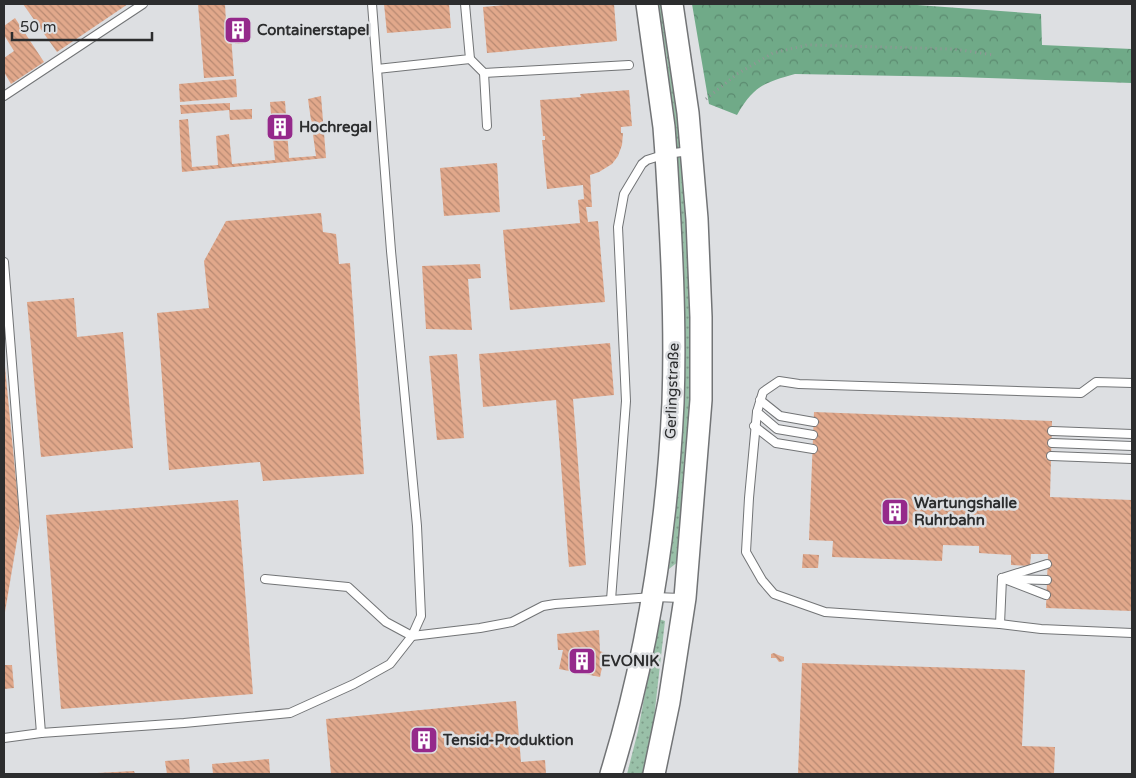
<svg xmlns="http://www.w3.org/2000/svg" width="1136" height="778" font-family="'Varela Round',sans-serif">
	<defs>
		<pattern id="grass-dots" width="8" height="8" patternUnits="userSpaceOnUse" patternTransform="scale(1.25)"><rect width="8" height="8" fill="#99c0a8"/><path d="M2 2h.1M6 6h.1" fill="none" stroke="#7d9c89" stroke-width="1.8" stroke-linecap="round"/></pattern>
		<pattern id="forest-crowns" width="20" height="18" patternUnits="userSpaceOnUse" patternTransform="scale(1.25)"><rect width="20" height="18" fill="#70aa88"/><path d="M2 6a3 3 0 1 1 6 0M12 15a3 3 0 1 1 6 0" fill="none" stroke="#5c8b70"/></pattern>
		<pattern id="building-back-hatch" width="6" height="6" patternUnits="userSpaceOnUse" patternTransform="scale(1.25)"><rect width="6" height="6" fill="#e1a88b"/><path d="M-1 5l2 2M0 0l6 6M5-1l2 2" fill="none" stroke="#b78972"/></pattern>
	</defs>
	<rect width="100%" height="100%" fill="#dddfe2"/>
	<g fill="url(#grass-dots)">
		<path d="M658 4H663C690 161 696 323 687 482 686 508 682 535 679 561L669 569 678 482 673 129 667 59Z"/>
		<polygon points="659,619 665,621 653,727 645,774 627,774 638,731"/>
	</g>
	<path fill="url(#forest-crowns)" d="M692 4H903L1041 14 1042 45 1132 49V83L959 77 795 74C763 83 754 86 737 115L709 104Z"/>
	<g fill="url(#building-back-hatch)">
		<polygon points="23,4 128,4 57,52"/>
		<polygon points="198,4 225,4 226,22 230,22 234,76 204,78"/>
		<polygon points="384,4 449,4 451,28 387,33"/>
		<polygon points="516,4 614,4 617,41 487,53 483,7"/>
		<polygon points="233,17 241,17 243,44 235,44"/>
		<polygon points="15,18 44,62 11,84 4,72 4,58 14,51 4,35 4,26"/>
		<polygon points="236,79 237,97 180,102 179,84"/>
		<polygon points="629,90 632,126 621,127 621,133 623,133 622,145 618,156 612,164 599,172 590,175 592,207 586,207 588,222 598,221 605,302 510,310 503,230 580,223 578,200 584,199 583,185 547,189 542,140 545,140 545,136 543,136 540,100 581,97 580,94"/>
		<polygon points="321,96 326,158 182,172 179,120 188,119 192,167 218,165 216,136 229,134 232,164 275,160 270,102 285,101 289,158 316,156 308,99"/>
		<polygon points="230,103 230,110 252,109 252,119 230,120 229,110 181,114 180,105"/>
		<polygon points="497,163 500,212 444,216 440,168"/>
		<polygon points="321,213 323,232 336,234 339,264 350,263 364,474 263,481 260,462 169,470 157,313 209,308 204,261 226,221"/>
		<polygon points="480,264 481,278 468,279 472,330 426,329 422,266"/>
		<polygon points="74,298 77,337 123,332 133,448 41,457 27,302"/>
		<polygon points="610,343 614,395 573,399 586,565 569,567 556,400 483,407 479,354"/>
		<polygon points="457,354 464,438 437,440 429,356"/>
		<polygon points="4,367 5,367 20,522 5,612"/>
		<polygon points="814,412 1052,421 1050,497 1132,500 1132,611 1046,608 1048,554 1031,554 1030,566 1011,565 1011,555 979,553 979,546 943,545 942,561 832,557 833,541 809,540"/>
		<polygon points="238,500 253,694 61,709 46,515"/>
		<polygon points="803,554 819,555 818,568 802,568"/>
		<polygon points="599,630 600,651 605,653 600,677 559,669 563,650 558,650 557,634"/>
		<polygon points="774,653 778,655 784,657 784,661 779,662 776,658 771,658 771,654"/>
		<polygon points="802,663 1025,670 1022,746 1055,747 1054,774 798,774"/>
		<polygon points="4,665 12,665 14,688 4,689"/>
		<polygon points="516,701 521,762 545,760 546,774 331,774 326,719"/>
		<polygon points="189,759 190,774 167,774 165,761"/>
		<polygon points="269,759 270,774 213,774 212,764"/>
		<polygon points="134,771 135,774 97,774 97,773"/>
	</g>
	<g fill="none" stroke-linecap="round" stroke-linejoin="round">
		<defs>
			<g id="lane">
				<polyline points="470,59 484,73 629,65"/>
				<polyline points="377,69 470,59 465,4"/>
				<polyline points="484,73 487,126"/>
				<polyline points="4,96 143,4"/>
				<polyline points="4,262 41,733"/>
				<polyline points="760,400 780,416 814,422"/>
				<polyline points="757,412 749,498 746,552 762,580 774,594 825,612 1000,624 1041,629 1132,633"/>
				<polyline points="754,426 776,443 813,449"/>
				<polyline points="1052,431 1132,434"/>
				<polyline points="813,435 777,429 757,412 763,392 779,381 799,384 1081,393 1096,382 1132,383"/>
				<polyline points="1052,443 1132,446"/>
				<polyline points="1051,456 1132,459"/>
				<polyline points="1002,578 1047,564"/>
				<polyline points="1002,578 1046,595"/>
				<polyline points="265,579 348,587 386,622 412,636 480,628 512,622 543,606 555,604 653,597 682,598"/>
				<polyline points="1009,579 1047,580"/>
				<polyline points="611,600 626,401 618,227 624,194 642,164 647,160 666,154 690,151"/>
				<polyline points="1000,624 1002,578"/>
				<polyline points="4,738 41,733 184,723 290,713 354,684 390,664 412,636 421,616 417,526 391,251 372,4"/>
			</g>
			<g id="secondary">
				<path d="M611 774C648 654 667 528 673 403 676 320 671 236 666 154L664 127 647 4"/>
				<polyline points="654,774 669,702 685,598 701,400 701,317 697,219 688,113 672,4"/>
			</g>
		</defs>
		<use href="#lane" stroke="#727476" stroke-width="10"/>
		<use href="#secondary" stroke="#727476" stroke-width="24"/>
		<polyline stroke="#949597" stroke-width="3" stroke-dasharray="1 4" stroke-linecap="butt" points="706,99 737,74 773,53 807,45 954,49 994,55"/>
		<use href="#lane" stroke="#fff" stroke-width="8"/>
		<use href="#secondary" stroke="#fff" stroke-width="21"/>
	</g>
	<defs>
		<symbol id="building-square" viewBox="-11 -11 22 22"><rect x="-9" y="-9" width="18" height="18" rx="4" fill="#95298b" stroke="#dddfe2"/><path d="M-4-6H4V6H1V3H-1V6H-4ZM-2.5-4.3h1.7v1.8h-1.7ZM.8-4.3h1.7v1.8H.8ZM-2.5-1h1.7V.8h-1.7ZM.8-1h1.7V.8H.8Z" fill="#fff"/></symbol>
	</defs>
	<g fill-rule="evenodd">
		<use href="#building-square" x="222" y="14" width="32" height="32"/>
		<use href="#building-square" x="264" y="111" width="32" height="32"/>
		<use href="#building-square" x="879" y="496" width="32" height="32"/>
		<use href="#building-square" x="566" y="645" width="32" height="32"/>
		<use href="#building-square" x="408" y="724" width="32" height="32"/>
	</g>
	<g text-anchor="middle" stroke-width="5" stroke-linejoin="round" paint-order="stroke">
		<g font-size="15" font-weight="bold" fill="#2c2d2e" stroke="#dddfe2" text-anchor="start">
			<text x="257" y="35">Containerstapel</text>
			<text x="299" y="132">Hochregal</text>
			<text x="914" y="508">Wartungshalle<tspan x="914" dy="17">Ruhrbahn</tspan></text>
			<text x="601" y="666">EVONIK</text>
			<text x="443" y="745">Tensid-Produktion</text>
		</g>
		<g font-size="15" fill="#2c2d2e" stroke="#dddfe2">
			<text transform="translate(672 391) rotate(-88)" y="5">Gerlingstraße</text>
		</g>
	</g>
	<rect width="1136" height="778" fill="none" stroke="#2c2d2e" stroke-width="10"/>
	<path d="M12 32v8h140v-8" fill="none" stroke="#2c2d2e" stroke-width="2.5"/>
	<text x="20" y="32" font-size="15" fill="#2c2d2e" stroke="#dddfe2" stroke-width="4" paint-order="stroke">50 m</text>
</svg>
